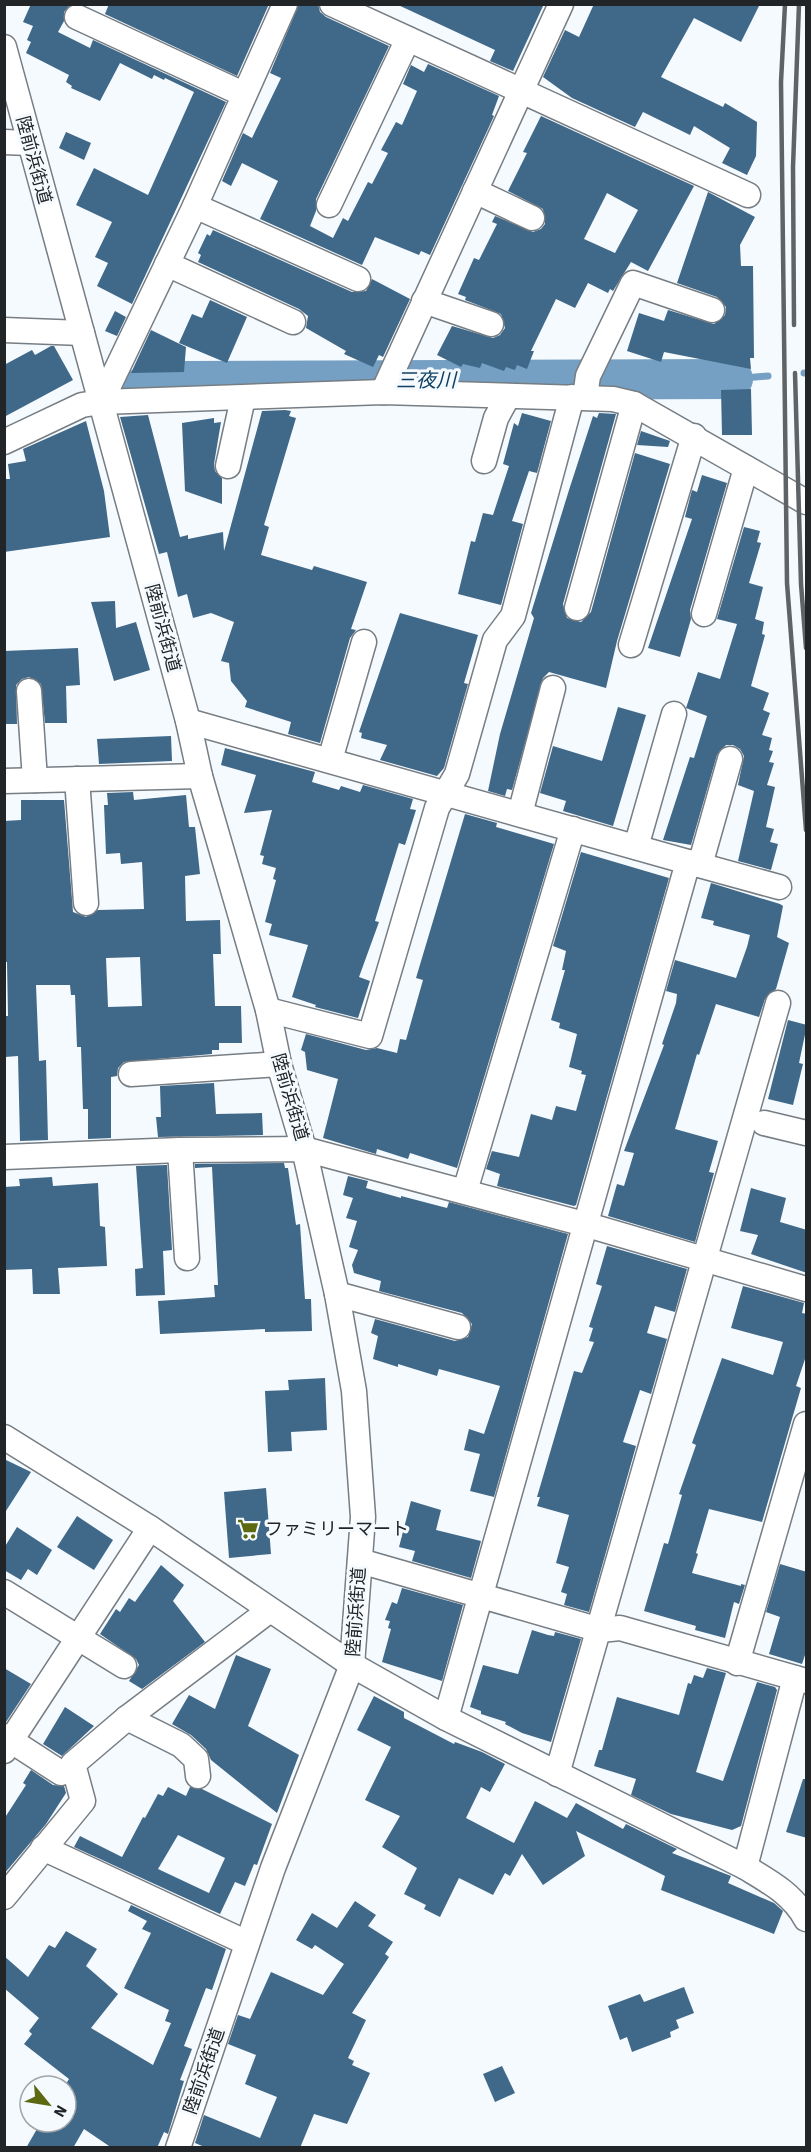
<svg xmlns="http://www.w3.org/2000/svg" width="811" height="2152" font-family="'Source Sans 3','Noto Sans JP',sans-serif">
	<rect width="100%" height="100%" fill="#f5fafe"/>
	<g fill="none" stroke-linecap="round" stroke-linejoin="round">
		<g stroke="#76a0c3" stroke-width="7">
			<polyline points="804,373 806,373"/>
			<polyline points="733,379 768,376"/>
		</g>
		<polyline stroke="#76a0c3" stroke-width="40" points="120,393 186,381 733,379"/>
	</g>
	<g fill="#406888" fill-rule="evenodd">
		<polygon points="31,4 71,4 64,12 64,21 58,32 90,48 93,40 226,102 132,304 97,286 108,263 95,257 112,222 76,205 94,168 148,195 194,92 165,78 164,80 154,75 152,79 120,63 100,101 71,88 72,86 66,82 69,75 26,53 31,42 27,40 33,26 23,22"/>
		<polygon points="109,4 269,4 237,76 105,14"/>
		<polygon points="299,4 318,4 320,12 326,17 389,46 316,199 316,211 310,226 333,238 343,218 348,221 368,182 372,184 388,153 381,150 396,122 402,125 417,91 403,84 411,65 424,72 428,64 499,96 492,115 494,116 430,255 421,251 419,255 375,237 362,265 260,219 278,181 242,163 231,186 222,181 243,133 252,138 281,78 270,73"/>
		<polygon points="396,4 544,4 513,71 490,61 495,50"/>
		<polygon points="594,4 760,4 741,42 694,18 661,77 723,107 725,103 757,122 756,156 747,175 722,163 730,148 694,126 690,135 643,112 635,127 572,98 543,77 565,30 579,37"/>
		<path d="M541 116 694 186 648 271 631 262 613 291 610 289 608 293 588 283 575 308 556 299 531 351H534L527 369 517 365 515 370 506 367 504 371 482 363 480 368 463 364 461 367 437 355 452 326 493 338 500 335 505 328 501 314 465 300 466 297 458 294 474 258 479 260 497 224 492 222 495 216 533 232 541 229 545 224 543 209 508 191 527 153 523 152ZM607 193 638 210 615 253 584 239Z"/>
		<polygon points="66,132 91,143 84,160 59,148"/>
		<polygon points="708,192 755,217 740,245 741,266 753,266 754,358 750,358 751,369 664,352 661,362 627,351 639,313 664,321 668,310 714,324 725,315 726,307 717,297 677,283"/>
		<polygon points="213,230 352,292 366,291 372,279 410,299 383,357 379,355 373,367 344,354 346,351 306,328 308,316 299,309 198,262 201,255 198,253 207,234 210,236"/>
		<polygon points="210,300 247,317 227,363 179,343 192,314 202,318"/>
		<polygon points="115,311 126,317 117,336 105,331"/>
		<polygon points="151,330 186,347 184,372 131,373"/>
		<polygon points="51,346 54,346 73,380 4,417 4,365 32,350 35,355"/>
		<polygon points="751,389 752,435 722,435 721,390"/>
		<polygon points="285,410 291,411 289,416 296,418 264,525 269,527 261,555 312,570 314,566 367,582 351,629 356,630 350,638 320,743 288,734 291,722 245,707 247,701 231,681 229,663 221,661 234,622 211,613 193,618 187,594 178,597 167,552 159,554 120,417 148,415 180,537 188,535 188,539 223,532 224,551 262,411"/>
		<polygon points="522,413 551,421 537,473 529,471 512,521 523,524 501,605 458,594 471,541 475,542 483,513 493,515 509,466 503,464 514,423 518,426"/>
		<polygon points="599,413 616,414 563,604 567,618 581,622 591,612 635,453 670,464 617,641 606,688 549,672 543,678 512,790 507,789 505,796 488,791 500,734 534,618 531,613 569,490 593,416 597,418"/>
		<polygon points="214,418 214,423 221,422 214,464 215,471 222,478 222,504 185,491 182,423"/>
		<polygon points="86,421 104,491 110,537 4,552 4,479 10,479 8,464 26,461 23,449"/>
		<polygon points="641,431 670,441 668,447 637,445"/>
		<polygon points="702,475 727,483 690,610 691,619 680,657 648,648 692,519 685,517 692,490 697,492"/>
		<polygon points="744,527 760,531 757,542 761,543 749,583 763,587 755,619 764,622 762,634 765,635 751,686 769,693 763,710 770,713 762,735 772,738 769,750 773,751 769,762 774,763 767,785 775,787 766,827 774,829 770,842 778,844 771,870 738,861 754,791 738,785 744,756 740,749 733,745 726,745 717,755 691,845 663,840 690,757 694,758 707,716 686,708 698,672 720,679 737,624 717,619"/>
		<polygon points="115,601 116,628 136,622 150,670 114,681 91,602"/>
		<polygon points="400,613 478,635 464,683 468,684 444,768 437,776 380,760 387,745 361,738 362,733 359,732"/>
		<polygon points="78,648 80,685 66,686 67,723 45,723 41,684 29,677 22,679 16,685 17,724 4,724 4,651"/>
		<polygon points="618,707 646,715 613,826 563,811 566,801 540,793 553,746 602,761"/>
		<polygon points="171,736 172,761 99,764 97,739"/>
		<polygon points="225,748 315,772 312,782 339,790 341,786 360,792 363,785 413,799 410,809 416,810 405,845 399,843 375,921 379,922 359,977 370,981 358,1018 315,1007 316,1005 292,997 308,945 269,935 272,924 265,922 276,880 273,879 276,868 262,864 264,856 260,855 272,810 244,813 256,775 221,765"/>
		<path d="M133 792 134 800 186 795 189 827H195L200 874 185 876 186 921 220 920 221 954H213L215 1006H241L242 1043H219V1050H212V1054L124 1062 118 1068 117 1076 111 1077V1138L88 1139V1109H83L81 1047H77L75 995H71L70 985H36L39 1061 46 1060 48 1140 20 1141 18 1056 5 1057V1016H8L7 962H4V821L21 820V800H64L73 912 86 917 98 910 144 909 142 862 121 864 120 853 106 854 104 805H108L107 793ZM140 957 142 1006 108 1007 106 958Z"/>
		<polygon points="465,814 497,823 496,827 554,844 457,1168 410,1153 408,1159 377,1149 376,1154 323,1138 338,1079 307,1070 305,1052 301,1050 306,1034 366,1050 377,1048 397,1053 400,1039 406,1040 423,980 416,978"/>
		<polygon points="581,852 669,878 576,1205 574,1206 497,1186 500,1174 486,1169 492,1151 519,1157 531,1114 552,1120 556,1106 576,1111 586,1075 581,1074 582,1071 569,1067 577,1034 559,1028 560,1023 551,1020 565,970 562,970 566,951 553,946"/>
		<polygon points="711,883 780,904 783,906 777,937 789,943 776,989 765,999 759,1017 716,1004 699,1055 697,1054 675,1129 718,1141 709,1172 714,1173 695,1242 608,1216 617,1184 624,1186 634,1153 624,1151 664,1045 662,1044 676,1003 677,994 666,991 675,960 736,978 747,947 750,935 713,925 714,921 701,918"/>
		<polygon points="788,1020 807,1025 799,1063 803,1064 793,1105 768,1099"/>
		<polygon points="214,1083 216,1114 262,1113 263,1135 158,1137 156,1117 161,1117 160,1086"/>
		<polygon points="284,1163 285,1168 288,1168 296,1225 300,1224 305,1299 311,1299 312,1331 265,1332 265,1329 160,1334 158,1301 215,1297 214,1285 218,1285 212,1167 195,1168 195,1164"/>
		<polygon points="167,1165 172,1250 163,1251 165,1295 136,1296 135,1269 143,1268 136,1166"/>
		<polygon points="348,1176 368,1181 366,1188 401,1198 401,1196 447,1208 449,1202 568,1234 494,1497 470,1491 480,1454 464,1450 469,1429 484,1434 500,1386 439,1369 437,1376 398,1364 398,1367 373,1359 378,1336 371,1333 375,1319 455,1341 468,1337 472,1324 462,1313 379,1291 381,1281 354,1273 352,1265 358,1250 349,1247 357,1221 346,1218 353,1198 343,1195"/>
		<polygon points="52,1177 53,1186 98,1183 100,1226 105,1227 107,1266 58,1268 60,1294 33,1294 32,1269 4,1270 4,1187 20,1186 19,1179"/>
		<polygon points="751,1188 786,1198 780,1222 807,1230 807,1273 751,1254 758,1235 740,1231"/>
		<polygon points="607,1246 687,1269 675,1312 655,1306 647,1333 667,1339 651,1394 640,1390 623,1442 636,1446 589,1612 564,1605 567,1594 561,1592 569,1567 556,1563 569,1515 537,1506 540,1497 537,1497 574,1371 582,1373 594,1342 589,1341 593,1328 589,1327 602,1286 596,1284"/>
		<polygon points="743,1286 804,1303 802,1313 807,1314 807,1353 796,1386 801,1388 762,1522 709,1509 696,1553 698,1554 692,1573 741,1586 741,1584 745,1585 739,1604 734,1602 725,1638 695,1630 696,1626 644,1611 664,1543 668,1544 682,1495 679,1494 696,1445 692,1443 722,1358 773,1375 783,1342 731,1328"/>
		<polygon points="325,1378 327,1430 291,1432 292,1451 268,1452 265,1391 289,1390 288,1380"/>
		<polygon points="4,1459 31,1472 4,1514"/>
		<polygon points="266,1488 271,1554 229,1558 224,1492"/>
		<polygon points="411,1501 441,1510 436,1530 481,1541 471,1578 412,1561 415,1551 399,1547"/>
		<polygon points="77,1516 113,1540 94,1570 57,1547"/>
		<polygon points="17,1527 52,1550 37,1575 28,1569 21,1580 4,1570 4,1548"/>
		<polygon points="780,1564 807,1572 807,1649 802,1664 769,1654 780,1617 766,1612"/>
		<polygon points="161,1565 184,1585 173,1601 205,1642 142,1689 129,1681 139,1665 136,1659 100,1634 116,1609 120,1612 129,1598 135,1602"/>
		<polygon points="402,1588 463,1605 442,1681 382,1662 391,1629 388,1628 390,1621 385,1620 392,1602 397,1604"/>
		<polygon points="532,1630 548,1635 554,1636 555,1632 581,1639 551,1742 522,1733 505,1724 506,1722 481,1714 481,1711 470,1707 483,1665 518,1674"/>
		<polygon points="236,1655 271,1669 248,1726 299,1755 277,1813 211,1760 206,1749 191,1735 172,1724 189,1695 215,1709"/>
		<polygon points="4,1668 31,1684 6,1722 4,1722"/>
		<polygon points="707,1668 726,1673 696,1772 723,1781 757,1682 775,1687 777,1690 741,1826 732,1830 671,1814 631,1795 636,1779 594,1766 599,1750 602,1750 617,1697 679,1715 688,1683 691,1684 694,1675 703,1678"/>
		<polygon points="374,1696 404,1712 404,1718 454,1744 455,1742 482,1752 505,1764 490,1792 481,1787 466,1818 514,1843 535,1801 567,1818 576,1803 623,1829 626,1824 677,1849 672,1853 731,1876 728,1883 774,1903 783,1911 774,1934 661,1890 665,1876 576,1831 585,1856 543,1885 522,1854 510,1876 505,1873 493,1895 459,1878 440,1917 424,1909 426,1905 404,1894 417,1868 382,1847 400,1816 365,1800 391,1747 357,1730"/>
		<polygon points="65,1707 94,1726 62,1756 43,1744"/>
		<polygon points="31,1770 53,1785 64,1786 66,1793 46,1824 4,1874 4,1819 26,1785 23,1783"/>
		<polygon points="803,1779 807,1779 807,1838 786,1832"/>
		<path d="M168 1787 186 1796 190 1787 202 1789 272 1824 257 1865 254 1864 245 1886 235 1882 220 1914 74 1847 80 1836 122 1857 143 1817 145 1818 158 1794 163 1796ZM178 1835 225 1858 209 1893 158 1869Z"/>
		<polygon points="355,1901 376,1915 368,1926 393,1942 385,1954 389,1957 352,2013 366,2020 348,2058 354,2061 352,2065 370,2073 347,2124 314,2114 300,2148 207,2148 195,2143 204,2115 260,2138 277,2097 245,2084 256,2055 228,2044 238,2015 250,2019 271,1972 323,1995 344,1964 315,1945 312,1949 296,1940 312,1913 337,1928"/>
		<polygon points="131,1905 226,1949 212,1990 206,1988 184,2046 192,2049 180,2080 184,2081 168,2134 164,2132 157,2148 112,2148 84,2129 73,2148 26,2148 41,2122 66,2122 66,2084 69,2079 24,2044 32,2034 29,2031 39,2018 4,1988 4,1956 28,1977 49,1945 55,1948 66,1931 97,1949 86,1966 118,1994 91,2028 153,2065 171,2023 165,2021 169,2010 124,1988 151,1933 142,1929 147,1921 128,1911"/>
		<polygon points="684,1987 694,2013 676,2020 679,2028 670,2032 671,2037 632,2052 627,2037 620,2040 608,2006 640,1994 644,2002"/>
		<polygon points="502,2066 515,2093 495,2102 483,2074"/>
	</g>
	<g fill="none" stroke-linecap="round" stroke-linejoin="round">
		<defs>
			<g id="minor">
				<polyline points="332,4 748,195"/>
				<polyline points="77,17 243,94"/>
				<polyline points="4,47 188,721 200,776 268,1010 279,1064 304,1149 337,1294 354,1391 363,1517 352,1665 273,1868 178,2148"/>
				<polyline points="4,142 29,143"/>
				<polyline points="475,191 532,218"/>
				<polyline points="329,205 408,39"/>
				<polyline points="195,206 358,279"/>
				<polyline points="167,264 293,322"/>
				<polyline points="424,301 491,324"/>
				<polyline points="4,330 82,333"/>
				<polyline points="383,392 561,4"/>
				<polyline points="585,397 588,376 633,283 712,310"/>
				<polyline points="101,402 195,206 285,4"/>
				<polyline points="4,442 82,405 101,402 383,392 613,399 634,404 806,502"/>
				<polyline points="484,461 496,418 508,396"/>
				<polyline points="228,466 243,398"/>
				<polyline points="577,608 634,404"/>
				<polyline points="704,614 746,468"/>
				<polyline points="631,645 694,436"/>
				<polyline points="29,691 35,780"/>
				<polyline points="188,721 688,862 446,1718"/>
				<polyline points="330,760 364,642"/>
				<polyline points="77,779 86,903"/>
				<polyline points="4,781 200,776"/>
				<polyline points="520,814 553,688"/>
				<polyline points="636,847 674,714"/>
				<polyline points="688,862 779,887"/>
				<polyline points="700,865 730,759"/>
				<polyline points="268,1010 370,1036 437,808 457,774 495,640 513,616 572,397"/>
				<polyline points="131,1074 279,1064"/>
				<polyline points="764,1123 806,1133"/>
				<polyline points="180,1150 187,1258"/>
				<polyline points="4,1157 180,1150 304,1149 584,1224 806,1289"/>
				<polyline points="465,1191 573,829"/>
				<polyline points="337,1294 458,1327"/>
				<path d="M4 1437 150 1528 352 1665 446 1718 745 1867C768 1881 793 1894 806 1919"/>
				<polyline points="360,1561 600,1630 620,1628 806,1681"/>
				<polyline points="4,1592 124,1666"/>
				<polyline points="737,1663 806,1424"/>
				<polyline points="127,1718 181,1745 196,1759 198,1776"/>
				<polyline points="4,1736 61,1773"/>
				<polyline points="4,1751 150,1528"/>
				<polyline points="557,1774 778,1003"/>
				<polyline points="43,1848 247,1943"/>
				<polyline points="745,1867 795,1678"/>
				<polyline points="4,1897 83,1801 73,1764 127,1718 270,1610"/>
			</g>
		</defs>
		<use href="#minor" stroke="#767d83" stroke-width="27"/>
		<use href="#minor" stroke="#fff" stroke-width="24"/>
		<g stroke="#5f6366" stroke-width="4.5">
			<polyline points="785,4 781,82 787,583 806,830"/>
			<polyline points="794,325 793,167 799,4"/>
			<polyline points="795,373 801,584 806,648"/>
		</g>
	</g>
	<defs>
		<symbol id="supermarket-bare" viewBox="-9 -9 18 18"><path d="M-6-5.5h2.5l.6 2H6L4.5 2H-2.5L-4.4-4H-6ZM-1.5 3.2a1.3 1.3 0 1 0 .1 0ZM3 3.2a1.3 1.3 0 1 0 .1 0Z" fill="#5d6910" stroke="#f5fafe" stroke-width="2.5" paint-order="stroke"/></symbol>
	</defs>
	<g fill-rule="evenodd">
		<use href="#supermarket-bare" x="233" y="1514" width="30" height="30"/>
	</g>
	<g text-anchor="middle" stroke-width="6" stroke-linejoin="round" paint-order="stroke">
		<g font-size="18" fill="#222528" stroke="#f5fafe">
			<text transform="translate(34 160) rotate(75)" y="6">陸前浜街道</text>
			<text transform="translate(163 628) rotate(75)" y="6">陸前浜街道</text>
			<text transform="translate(290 1097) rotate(74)" y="6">陸前浜街道</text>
			<text transform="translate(356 1612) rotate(-86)" y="6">陸前浜街道</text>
			<text transform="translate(204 2071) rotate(-71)" y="6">陸前浜街道</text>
		</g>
		<g font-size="18" fill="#222528" stroke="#f5fafe" text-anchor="start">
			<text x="265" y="1535">ファミリーマート</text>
		</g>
		<g font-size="20" font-style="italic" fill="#0f4063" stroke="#f5fafe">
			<text x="426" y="387">三夜川</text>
		</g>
	</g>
	<rect width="811" height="2152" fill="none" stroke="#222528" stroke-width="12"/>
	<g transform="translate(48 2104) rotate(120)"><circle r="28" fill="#f5fafe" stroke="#a1a5a8" stroke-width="1.5"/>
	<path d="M0-4.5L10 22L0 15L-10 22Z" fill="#5d6910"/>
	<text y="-9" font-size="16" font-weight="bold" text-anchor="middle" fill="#222528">N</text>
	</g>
</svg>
